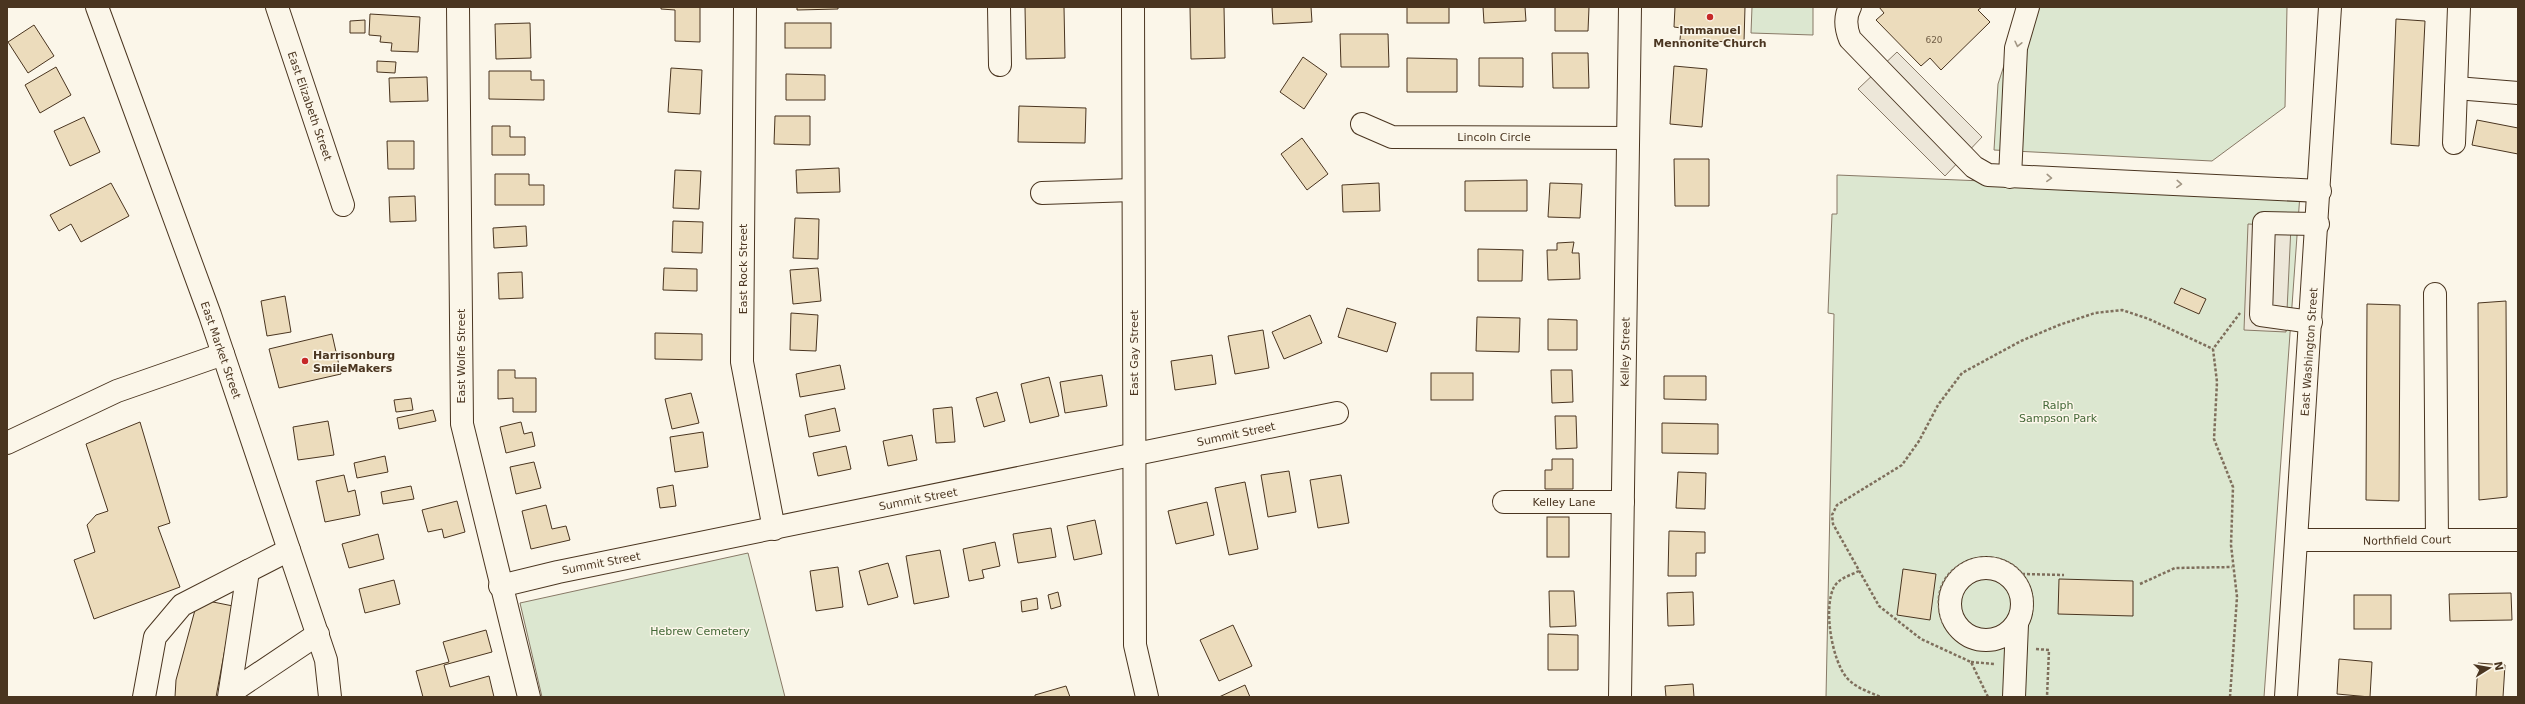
<svg xmlns="http://www.w3.org/2000/svg" width="2525" height="704" font-family="'DejaVu Sans',sans-serif">
	<rect width="100%" height="100%" fill="#fbf6e9"/>
	<g fill="#dce7d0" stroke="#887966">
		<polygon points="1752,7 1813,7 1813,35 1751,33"/>
		<polygon points="2026,7 2287,7 2285,107 2212,161 1994,150 1998,84 2020,16"/>
		<polygon points="1837,175 2300,194 2264,697 1826,697 1834,314 1828,313 1832,214 1837,214"/>
		<polygon points="748,553 785,697 542,697 520,603"/>
	</g>
	<g fill="#ede7d9" stroke="#887966">
		<polygon points="1897,52 1982,137 1945,176 1858,89"/>
		<polygon points="2248,224 2291,226 2286,332 2244,330"/>
	</g>
	<g fill="#ecdcbc" stroke="#4a3520">
		<polygon points="661,7 700,7 700,42 675,41 675,10 661,9"/>
		<polygon points="797,7 838,7 838,9 797,10"/>
		<polygon points="1025,7 1064,7 1065,58 1026,59"/>
		<polygon points="1190,7 1224,7 1225,58 1191,59"/>
		<polygon points="1272,7 1311,7 1312,22 1273,24"/>
		<rect x="1407" y="7" width="42" height="16"/>
		<polygon points="1483,7 1525,7 1526,21 1484,23"/>
		<polygon points="1555,7 1589,7 1588,31 1555,31"/>
		<polygon points="1675,7 1745,7 1744,42 1694,41 1694,46 1685,45 1685,40 1680,40 1681,28 1674,27"/>
		<polygon points="1879,7 1982,7 1978,10 1990,22 1941,70 1930,58 1921,66 1876,20 1884,13"/>
		<polygon points="370,14 420,17 418,52 391,51 392,43 380,42 381,36 369,35"/>
		<polygon points="2396,19 2425,21 2419,146 2391,144"/>
		<polygon points="365,20 365,33 350,33 350,21"/>
		<polygon points="530,23 531,58 496,59 495,24"/>
		<rect x="785" y="23" width="46" height="25"/>
		<polygon points="34,25 54,56 28,73 8,42"/>
		<polygon points="1340,34 1388,34 1389,67 1341,67"/>
		<polygon points="1552,53 1588,53 1589,88 1553,88"/>
		<polygon points="1303,57 1327,74 1304,109 1280,92"/>
		<polygon points="1407,58 1457,59 1457,92 1407,92"/>
		<polygon points="1479,58 1523,58 1523,87 1479,86"/>
		<polygon points="377,61 396,62 395,73 377,72"/>
		<polygon points="1674,66 1707,69 1702,127 1670,124"/>
		<polygon points="56,67 71,95 40,113 25,85"/>
		<polygon points="671,68 702,70 700,114 668,112"/>
		<polygon points="489,71 531,71 531,80 544,80 544,100 489,99"/>
		<polygon points="786,74 825,75 825,100 786,100"/>
		<polygon points="427,77 428,101 390,102 389,78"/>
		<polygon points="1019,106 1086,108 1085,143 1018,142"/>
		<polygon points="775,116 810,116 810,145 774,144"/>
		<polygon points="84,117 100,152 70,166 54,131"/>
		<polygon points="2477,120 2518,128 2518,154 2472,145"/>
		<polygon points="492,126 510,126 510,137 525,137 525,155 492,155"/>
		<polygon points="1302,138 1328,174 1307,190 1281,154"/>
		<polygon points="387,141 414,141 414,169 388,169"/>
		<polygon points="1674,159 1709,159 1709,206 1675,206"/>
		<polygon points="839,168 840,192 797,193 796,170"/>
		<polygon points="675,170 701,171 699,209 673,208"/>
		<polygon points="495,174 529,174 529,185 544,185 544,205 495,205"/>
		<polygon points="1527,180 1527,211 1465,211 1465,181"/>
		<polygon points="111,183 129,216 81,242 71,224 59,231 50,215"/>
		<polygon points="1379,183 1380,211 1343,212 1342,185"/>
		<polygon points="1550,183 1582,184 1580,218 1548,217"/>
		<polygon points="415,196 416,221 390,222 389,197"/>
		<polygon points="795,218 819,219 818,259 793,258"/>
		<polygon points="673,221 703,222 702,253 672,252"/>
		<polygon points="526,226 527,246 494,248 493,228"/>
		<polygon points="1574,242 1572,253 1579,253 1580,279 1548,280 1547,250 1557,250 1557,243"/>
		<polygon points="1478,249 1523,250 1522,281 1478,281"/>
		<polygon points="664,268 697,269 697,291 663,290"/>
		<polygon points="818,268 821,301 793,304 790,270"/>
		<polygon points="522,272 523,298 499,299 498,273"/>
		<polygon points="2181,288 2206,299 2199,314 2174,303"/>
		<polygon points="285,296 291,332 267,336 261,301"/>
		<polygon points="2506,301 2507,497 2479,500 2478,303"/>
		<polygon points="2367,304 2400,305 2399,501 2366,500"/>
		<polygon points="1347,308 1396,323 1387,352 1338,337"/>
		<polygon points="791,313 818,315 816,351 790,350"/>
		<polygon points="1310,315 1322,343 1284,359 1272,332"/>
		<polygon points="1477,317 1520,318 1519,352 1476,351"/>
		<polygon points="1548,319 1577,320 1577,350 1548,350"/>
		<polygon points="1263,330 1269,368 1235,374 1228,336"/>
		<polygon points="655,333 702,334 702,360 655,359"/>
		<polygon points="332,334 341,374 279,388 269,349"/>
		<polygon points="1212,355 1216,384 1175,390 1171,361"/>
		<polygon points="840,365 845,389 800,397 796,374"/>
		<polygon points="498,370 515,370 515,378 536,378 536,412 513,412 513,398 498,399"/>
		<polygon points="1551,370 1572,370 1573,402 1552,403"/>
		<rect x="1431" y="373" width="42" height="27"/>
		<polygon points="1102,375 1107,406 1065,413 1060,382"/>
		<polygon points="1664,376 1706,376 1706,400 1664,399"/>
		<polygon points="1049,377 1059,416 1030,423 1021,384"/>
		<polygon points="997,392 1005,421 984,427 976,398"/>
		<polygon points="691,393 699,423 672,429 665,399"/>
		<polygon points="411,398 413,410 396,412 394,400"/>
		<polygon points="952,407 955,442 936,443 933,409"/>
		<polygon points="835,408 840,431 809,437 805,415"/>
		<polygon points="433,410 436,421 399,429 397,418"/>
		<polygon points="1555,416 1576,416 1577,448 1556,449"/>
		<polygon points="328,421 334,455 298,460 293,427"/>
		<polygon points="140,422 170,523 158,527 180,587 94,619 74,560 95,552 87,525 96,515 108,511 86,444"/>
		<polygon points="521,422 524,434 532,432 535,446 506,453 500,427"/>
		<polygon points="1662,423 1718,424 1718,454 1662,453"/>
		<polygon points="703,432 708,467 675,472 670,437"/>
		<polygon points="912,435 917,460 888,466 883,441"/>
		<polygon points="846,446 851,469 818,476 813,453"/>
		<polygon points="385,456 388,472 357,478 354,463"/>
		<polygon points="1552,459 1573,459 1573,489 1545,489 1545,470 1552,470"/>
		<polygon points="534,462 541,488 516,494 510,467"/>
		<polygon points="1289,471 1296,512 1268,517 1261,475"/>
		<polygon points="1678,472 1706,473 1705,509 1676,508"/>
		<polygon points="344,475 348,492 355,490 360,515 325,522 316,481"/>
		<polygon points="1341,475 1349,523 1318,528 1310,480"/>
		<polygon points="1245,482 1258,549 1229,555 1215,488"/>
		<polygon points="673,485 676,506 660,508 657,488"/>
		<polygon points="411,486 414,499 383,504 381,492"/>
		<polygon points="457,501 465,532 444,538 442,529 428,532 422,510"/>
		<polygon points="1207,502 1214,535 1176,544 1168,511"/>
		<polygon points="546,505 552,529 566,526 570,540 531,549 522,511"/>
		<rect x="1547" y="517" width="22" height="40"/>
		<polygon points="1095,520 1102,554 1074,560 1067,526"/>
		<polygon points="1051,528 1056,557 1018,563 1013,534"/>
		<polygon points="1669,531 1705,532 1705,553 1696,553 1696,576 1668,576"/>
		<polygon points="378,534 384,559 349,568 342,544"/>
		<polygon points="995,542 1000,566 982,570 984,578 969,581 963,549"/>
		<polygon points="940,550 949,597 914,604 906,556"/>
		<polygon points="888,563 898,597 868,605 859,571"/>
		<polygon points="838,567 843,607 816,611 810,571"/>
		<polygon points="1903,569 1936,574 1930,620 1897,615"/>
		<polygon points="2059,579 2133,581 2133,616 2058,614"/>
		<polygon points="394,580 400,604 365,613 359,589"/>
		<polygon points="1549,591 1574,591 1576,626 1550,627"/>
		<polygon points="1058,592 1061,606 1051,609 1048,595"/>
		<polygon points="1693,592 1694,625 1668,626 1667,593"/>
		<polygon points="2511,593 2512,620 2450,621 2449,594"/>
		<rect x="2354" y="595" width="37" height="34"/>
		<polygon points="1037,598 1038,609 1022,612 1021,601"/>
		<polygon points="198,599 233,606 216,697 175,697 176,680"/>
		<polygon points="1233,625 1252,666 1219,681 1200,640"/>
		<polygon points="486,630 492,652 444,665 450,687 489,676 494,697 423,697 416,671 449,662 443,642"/>
		<polygon points="1548,634 1578,635 1578,670 1548,670"/>
		<polygon points="2339,659 2372,662 2370,697 2337,694"/>
		<polygon points="2478,663 2505,665 2503,697 2476,697"/>
		<polygon points="1693,684 1694,697 1666,697 1665,686"/>
		<polygon points="1245,685 1250,697 1219,697"/>
		<polygon points="1066,686 1070,697 1035,697 1035,695"/>
	</g>
	<g fill="none" stroke-linecap="round" stroke-linejoin="round">
		<defs>
			<g id="minor">
				<polyline points="277,7 343,205"/>
				<polyline points="458,7 462,424 529,697"/>
				<polyline points="745,7 742,362 774,529"/>
				<polyline points="999,7 1000,65"/>
				<polyline points="1133,7 1135,645 1147,697"/>
				<path d="M1850 7C1844 18 1846 29 1850 39L1974 167 1988 175 2320 191"/>
				<polyline points="2456,88 2518,93"/>
				<polyline points="1362,124 1392,137 1627,138"/>
				<polyline points="2454,143 2459,7"/>
				<polyline points="2010,177 2016,48 2028,7"/>
				<polyline points="1042,193 1133,190"/>
				<polyline points="2435,294 2437,540"/>
				<polyline points="2311,322 2261,315 2264,223 2318,224"/>
				<polyline points="7,443 117,391 223,354"/>
				<polyline points="1504,502 1623,502"/>
				<polyline points="2297,540 2518,540"/>
				<circle cx="1986" cy="604" r="36"/>
				<polyline points="500,586 558,572 1337,413"/>
				<polyline points="230,693 318,634"/>
				<polyline points="144,697 155,637 182,605 289,550"/>
				<polyline points="229,697 248,571"/>
				<polyline points="1620,697 1630,7"/>
				<polyline points="2014,697 2017,624"/>
				<polyline points="2286,697 2330,7"/>
			</g>
			<polyline id="major" points="97,7 210,315 326,660 330,697"/>
		</defs>
		<use href="#minor" stroke="#4a3520" stroke-width="24"/>
		<use href="#major" stroke="#4a3520" stroke-width="24"/>
		<g stroke="#7f6f5c" stroke-width="2.5" stroke-dasharray="3 2" stroke-linecap="butt">
			<path d="M1859 571C1851 575 1839 578 1834 587 1823 608 1832 661 1847 678 1856 688 1869 692 1881 697"/>
			<polyline points="2022,574 2064,575"/>
			<polyline points="2140,584 2175,568 2232,567"/>
			<path d="M1943 623C1915 550 2035 528 2032 610"/>
			<polyline points="2036,649 2049,650 2047,697"/>
			<polyline points="1971,662 1994,664"/>
			<polyline points="1988,697 1971,662 1921,639 1879,606 1833,524 1832,515 1837,505 1902,465 1919,441 1938,405 1962,373 2021,341 2059,325 2095,313 2122,310 2149,319 2213,349"/>
			<polyline points="2230,697 2237,597 2231,545 2233,487 2214,439 2217,382 2213,349 2240,313"/>
		</g>
		<use href="#minor" stroke="#fbf6e9" stroke-width="22"/>
		<use href="#major" stroke="#fbf6e9" stroke-width="22"/>
	</g>
	<defs><path id="oneway-chevron" d="M-2-3.5L2.5 0L-2 3.5" fill="none" stroke-width="1.6" stroke-linecap="round" stroke-linejoin="round"/></defs>
	<g stroke="#a29684">
		<use href="#oneway-chevron" transform="translate(2018 44) rotate(103)"/>
		<use href="#oneway-chevron" transform="translate(2049 178) rotate(3)"/>
		<use href="#oneway-chevron" transform="translate(2179 184) rotate(3)"/>
	</g>
	<g fill="#c62828" stroke="#fbf6e9" stroke-width="1.5">
		<circle cx="1710" cy="17" r="4"/>
		<circle cx="305" cy="361" r="4"/>
	</g>
	<g text-anchor="middle" stroke-width="3" stroke-linejoin="round" paint-order="stroke">
		<g font-size="9" fill="#725f47">
			<text x="1934" y="43">620</text>
		</g>
		<g font-size="11" font-weight="bold" fill="#4a3520" stroke="#fbf6e9">
			<text x="1710" y="34">Immanuel<tspan x="1710" dy="13">Mennonite Church</tspan></text>
			<text x="313" y="359" text-anchor="start">Harrisonburg<tspan x="313" dy="13">SmileMakers</tspan></text>
		</g>
		<g font-size="11" fill="#4a3520" stroke="#fbf6e9">
			<text transform="translate(310 106) rotate(71)" y="4">East Elizabeth Street</text>
			<text x="1494" y="141">Lincoln Circle</text>
			<text transform="translate(743 269) rotate(-90)" y="4">East Rock Street</text>
			<text transform="translate(221 350) rotate(71)" y="4">East Market Street</text>
			<text transform="translate(1625 352) rotate(-89)" y="4">Kelley Street</text>
			<text transform="translate(2309 352) rotate(-86)" y="4">East Washington Street</text>
			<text transform="translate(1134 353) rotate(-90)" y="4">East Gay Street</text>
			<text transform="translate(461 356) rotate(-90)" y="4">East Wolfe Street</text>
			<text transform="translate(1236 434) rotate(-12)" y="4">Summit Street</text>
			<text transform="translate(918 499) rotate(-11)" y="4">Summit Street</text>
			<text x="1564" y="506">Kelley Lane</text>
			<text transform="translate(2407 540) rotate(-1)" y="4">Northfield Court</text>
			<text transform="translate(601 563) rotate(-11)" y="4">Summit Street</text>
		</g>
		<g font-size="11" fill="#436837" stroke="#fbf6e9">
			<text x="2058" y="409">Ralph<tspan x="2058" dy="13">Sampson Park</tspan></text>
			<text x="700" y="635">Hebrew Cemetery</text>
		</g>
	</g>
	<rect width="2525" height="704" fill="none" stroke="#4a3520" stroke-width="16"/>
	<g transform="translate(2489 668) rotate(79)" stroke="#fbf6e9" stroke-width="3" paint-order="stroke">
	<path d="M0-3L7 15L0 10L-7 15Z" fill="#4a3520"/>
	<text y="-6" font-size="11" font-weight="bold" text-anchor="middle" fill="#4a3520">N</text>
	</g>
</svg>
